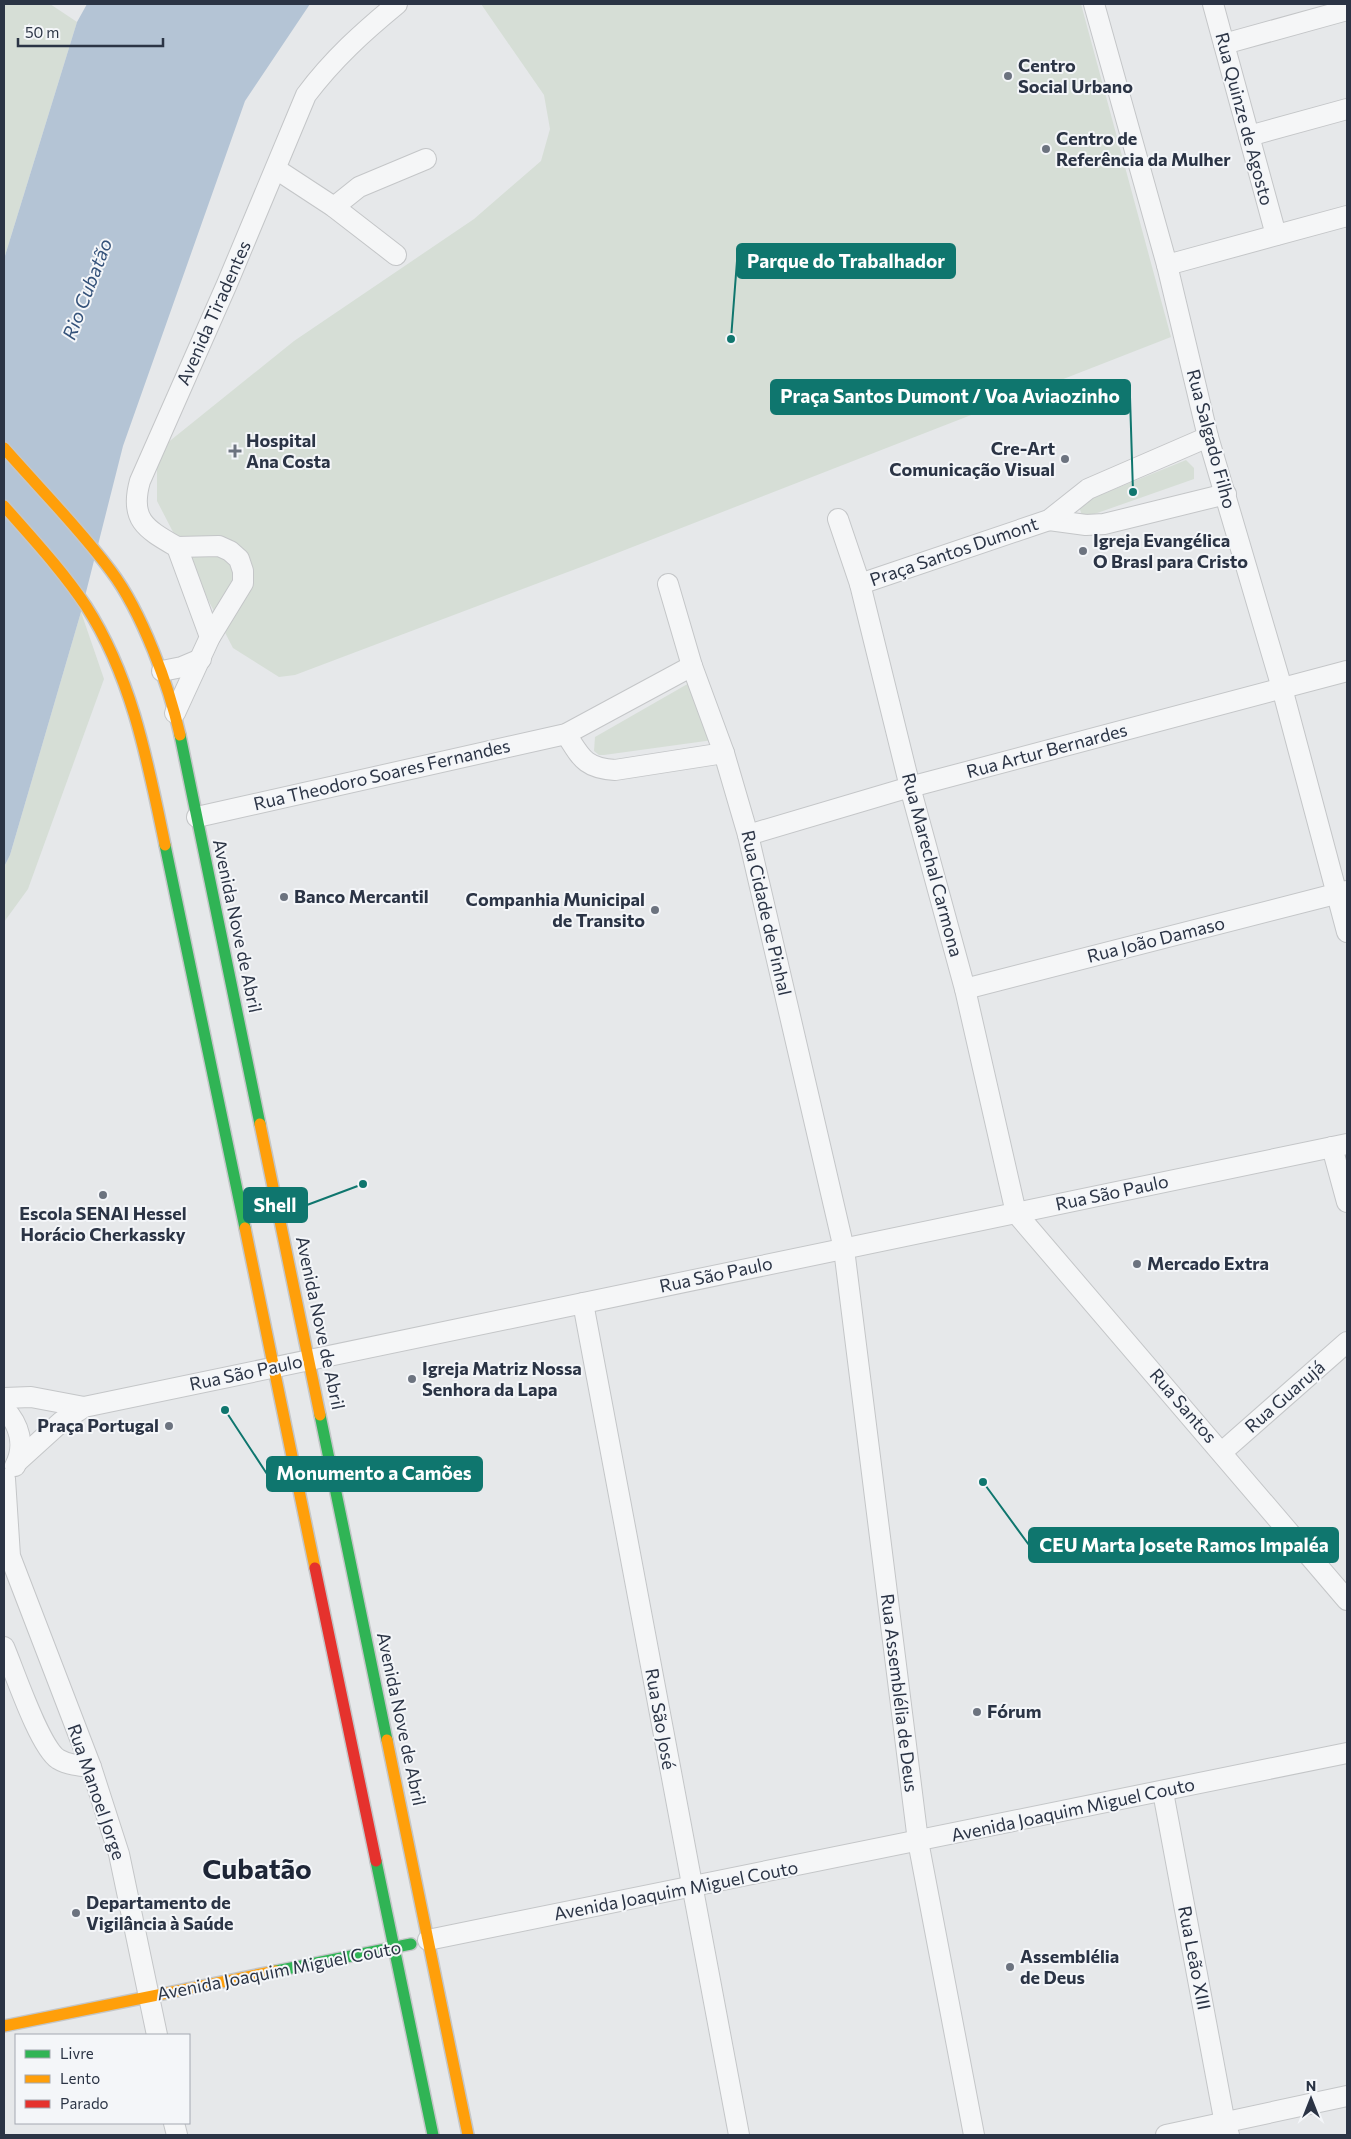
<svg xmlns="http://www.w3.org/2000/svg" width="1351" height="2139" font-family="Commissioner,sans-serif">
	<rect width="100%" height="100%" fill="#e6e8ea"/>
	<g fill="#d6ded6">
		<polygon points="4,4 50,4 77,22 4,259"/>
		<polygon points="481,4 1081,4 1171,337 589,564 295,675 279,677 233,648 157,501 157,467 166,444 294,341 474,219 541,161 550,129 544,95"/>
		<polygon points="1186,460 1194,468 1194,479 1083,518 1078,504"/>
		<polygon points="81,612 104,679 28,889 4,922 4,867 10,855"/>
		<polygon points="691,682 713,740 604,755 599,755 594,751 595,737"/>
	</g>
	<polygon fill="#b4c4d5" points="87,4 310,4 245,101 123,446 81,612 10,855 4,867 4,259 77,22"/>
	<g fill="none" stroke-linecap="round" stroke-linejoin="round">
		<defs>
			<g id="street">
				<polyline points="1094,4 1167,265 1208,437 1282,688 1347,932"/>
				<polyline points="1213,4 1276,235"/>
				<polyline points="1224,44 1347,10"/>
				<polyline points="1249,136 1347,109"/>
				<polyline points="276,169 334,207 396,255"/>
				<polyline points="334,207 359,187 426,159"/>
				<polyline points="1167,265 1347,216"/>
				<polyline points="838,519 860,584 910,787 965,989 1016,1213 1347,1600"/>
				<polyline points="1049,520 1086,525 1104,524 1226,494"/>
				<polyline points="668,584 692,666 724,753 748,835 844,1249 918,1841 974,2135"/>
				<polyline points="860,584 1049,520 1088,489 1208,437"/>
				<path d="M210 637 177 547C146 529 129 520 140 481L227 284 306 95C333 59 363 32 397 4"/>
				<polyline points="162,671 182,667 201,659"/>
				<polyline points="175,713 210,637 243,583 243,571 239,559 230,551 219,546 177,547"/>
				<path d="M566 734C581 757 584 768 615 770L724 753"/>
				<polyline points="197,817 566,734 692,666"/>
				<polyline points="748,835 910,787 1347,671"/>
				<polyline points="965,989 1347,891"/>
				<polyline points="1332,1147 1347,1202"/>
				<polyline points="583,1303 739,2135"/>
				<polyline points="4,1398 31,1397 84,1407"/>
				<path d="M4 1408C19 1424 26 1445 15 1466"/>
				<polyline points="1222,1452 1347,1342"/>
				<polyline points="18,1461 61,1422 84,1407 1347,1144"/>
				<polyline points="5,1479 10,1556 91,1767 119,1854 157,2035"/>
				<path d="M4 1647C14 1670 39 1746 58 1759 68 1765 80 1766 91 1767"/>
				<polyline points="1163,1792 1225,2124 1229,2135"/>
				<polyline points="428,1940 1347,1753"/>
				<polyline points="174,2123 177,2135"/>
				<polyline points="1166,2135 1347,2096"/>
			</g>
			<g id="fast">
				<polyline points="180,735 260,1124"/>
				<polyline points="165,845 245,1228"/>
				<polyline points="320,1415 387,1740"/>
				<polyline points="376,1861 433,2135"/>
				<polyline points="276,1971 411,1944"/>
			</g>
			<g id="slow">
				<path d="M4 448C40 489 79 528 111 571 142 612 169 686 180 735"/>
				<path d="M4 506C32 538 62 570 86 606 132 677 148 763 165 845"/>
				<polyline points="260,1124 320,1415"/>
				<polyline points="245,1228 315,1568"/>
				<polyline points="387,1740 468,2135"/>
				<polyline points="4,2026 276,1971"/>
			</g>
			<polyline id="jam" points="315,1568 376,1861"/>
		</defs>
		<use href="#street" stroke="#c4c6c8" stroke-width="22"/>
		<use href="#fast" stroke="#c4c6c8" stroke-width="14"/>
		<use href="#slow" stroke="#c4c6c8" stroke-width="14"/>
		<use href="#jam" stroke="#c4c6c8" stroke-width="14"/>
		<use href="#street" stroke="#f5f6f7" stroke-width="20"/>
		<use href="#fast" stroke="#30b455" stroke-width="11"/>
		<use href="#slow" stroke="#ff9f0a" stroke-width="11"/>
		<use href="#jam" stroke="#e5322d" stroke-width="11"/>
	</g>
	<g fill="#6c737f" stroke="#f4f6f9" stroke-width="2">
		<circle cx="1008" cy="76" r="5"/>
		<circle cx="1046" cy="149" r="5"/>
		<path d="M232.5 443.5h5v5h5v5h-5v5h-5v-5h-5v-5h5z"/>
		<circle cx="1065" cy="459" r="5"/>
		<circle cx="1083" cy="551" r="5"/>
		<circle cx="284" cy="897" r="5"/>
		<circle cx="655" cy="910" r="5"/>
		<circle cx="103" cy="1195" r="5"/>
		<circle cx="1137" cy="1264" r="5"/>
		<circle cx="412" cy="1379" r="5"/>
		<circle cx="169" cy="1426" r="5"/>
		<circle cx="977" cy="1712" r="5"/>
		<circle cx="76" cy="1913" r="5"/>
		<circle cx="1010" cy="1967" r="5"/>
	</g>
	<g text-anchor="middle" stroke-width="4" stroke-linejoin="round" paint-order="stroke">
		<g font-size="18" font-weight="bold" fill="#2b3445" stroke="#f4f6f9" text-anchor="start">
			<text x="1018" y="72">Centro<tspan x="1018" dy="21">Social Urbano</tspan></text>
			<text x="1056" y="145">Centro de<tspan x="1056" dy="21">Referência da Mulher</tspan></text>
			<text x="246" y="447">Hospital<tspan x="246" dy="21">Ana Costa</tspan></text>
			<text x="1055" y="455" text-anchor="end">Cre-Art<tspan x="1055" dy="21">Comunicação Visual</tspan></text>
			<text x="1093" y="547">Igreja Evangélica<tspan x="1093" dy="21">O Brasl para Cristo</tspan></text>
			<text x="294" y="903">Banco Mercantil</text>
			<text x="645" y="906" text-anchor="end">Companhia Municipal<tspan x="645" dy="21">de Transito</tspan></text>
			<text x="103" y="1220" text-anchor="middle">Escola SENAI Hessel<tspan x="103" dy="21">Horácio Cherkassky</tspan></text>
			<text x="1147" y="1270">Mercado Extra</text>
			<text x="422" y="1375">Igreja Matriz Nossa<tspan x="422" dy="21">Senhora da Lapa</tspan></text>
			<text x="159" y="1432" text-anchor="end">Praça Portugal</text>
			<text x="987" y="1718">Fórum</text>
			<text x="86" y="1909">Departamento de<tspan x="86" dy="21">Vigilância à Saúde</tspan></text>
			<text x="1020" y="1963">Assemblélia<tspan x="1020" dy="21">de Deus</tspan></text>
		</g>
		<g font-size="18" fill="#2b3445" stroke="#f4f6f9">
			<text transform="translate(1244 119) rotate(75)" y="6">Rua Quinze de Agosto</text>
			<text transform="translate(214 313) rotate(-66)" y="6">Avenida Tiradentes</text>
			<text transform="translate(1211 439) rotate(75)" y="6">Rua Salgado Filho</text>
			<text transform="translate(954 552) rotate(-19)" y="6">Praça Santos Dumont</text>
			<text transform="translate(1047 751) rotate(-15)" y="6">Rua Artur Bernardes</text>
			<text transform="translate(382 775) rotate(-13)" y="6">Rua Theodoro Soares Fernandes</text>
			<text transform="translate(932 865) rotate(75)" y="6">Rua Marechal Carmona</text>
			<text transform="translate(766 913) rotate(77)" y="6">Rua Cidade de Pinhal</text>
			<text transform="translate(237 926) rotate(78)" y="6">Avenida Nove de Abril</text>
			<text transform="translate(1156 940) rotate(-14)" y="6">Rua João Damaso</text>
			<text transform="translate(1112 1193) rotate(-12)" y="6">Rua São Paulo</text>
			<text transform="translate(716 1275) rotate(-12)" y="6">Rua São Paulo</text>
			<text transform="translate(320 1323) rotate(78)" y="6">Avenida Nove de Abril</text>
			<text transform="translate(246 1373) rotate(-12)" y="6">Rua São Paulo</text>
			<text transform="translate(1285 1397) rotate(-41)" y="6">Rua Guarujá</text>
			<text transform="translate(1183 1406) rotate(49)" y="6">Rua Santos</text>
			<text transform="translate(899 1693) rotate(83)" y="6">Rua Assemblélia de Deus</text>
			<text transform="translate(401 1719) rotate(78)" y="6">Avenida Nove de Abril</text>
			<text transform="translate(660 1719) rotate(80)" y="6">Rua São José</text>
			<text transform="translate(96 1792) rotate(71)" y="6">Rua Manoel Jorge</text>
			<text transform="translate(1073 1810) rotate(-12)" y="6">Avenida Joaquim Miguel Couto</text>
			<text transform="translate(676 1891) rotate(-11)" y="6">Avenida Joaquim Miguel Couto</text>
			<text transform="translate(1194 1958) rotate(79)" y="6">Rua Leão XIII</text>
			<text transform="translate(279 1971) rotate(-11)" y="6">Avenida Joaquim Miguel Couto</text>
		</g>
		<g font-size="19" font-style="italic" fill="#34527a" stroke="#f4f6f9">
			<text transform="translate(87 289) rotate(-69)" y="7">Rio Cubatão</text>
		</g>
		<g font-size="28" font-weight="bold" fill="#1d2536" stroke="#f4f6f9">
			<text x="257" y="1879">Cubatão</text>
		</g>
	</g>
	<path fill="none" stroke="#0f766e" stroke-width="2" d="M731 339L737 261M1133 492L1130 397M363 1184L307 1205M225 1410L267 1474M983 1482L1029 1545"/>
	<g fill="#0f766e" stroke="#f4f6f9" stroke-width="2">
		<circle cx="731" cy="339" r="5"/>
		<circle cx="1133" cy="492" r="5"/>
		<circle cx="363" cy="1184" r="5"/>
		<circle cx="225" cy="1410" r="5"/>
		<circle cx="983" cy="1482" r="5"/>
	</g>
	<g fill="#0f766e" stroke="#0f766e" stroke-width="2">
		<rect x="737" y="244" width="218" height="34" rx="5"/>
		<rect x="771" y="380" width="359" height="34" rx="5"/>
		<rect x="244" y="1188" width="63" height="34" rx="5"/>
		<rect x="267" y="1457" width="215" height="34" rx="5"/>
		<rect x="1029" y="1528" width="309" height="34" rx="5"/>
	</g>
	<g font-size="19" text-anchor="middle" font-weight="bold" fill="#fff">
		<text x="846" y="268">Parque do Trabalhador</text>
		<text x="950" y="403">Praça Santos Dumont / Voa Aviaozinho</text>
		<text x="275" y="1212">Shell</text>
		<text x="374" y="1480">Monumento a Camões</text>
		<text x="1184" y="1552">CEU Marta Josete Ramos Impaléa</text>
	</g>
	<rect width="1351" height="2139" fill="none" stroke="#2b3445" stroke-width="10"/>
	<rect x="15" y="2034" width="175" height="90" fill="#f4f6f9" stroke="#a4a8b1"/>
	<rect x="25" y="2050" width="25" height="8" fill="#30b455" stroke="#a4a8b1"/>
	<text x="60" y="2059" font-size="15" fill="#2b3445">Livre</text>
	<rect x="25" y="2075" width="25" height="8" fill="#ff9f0a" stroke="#a4a8b1"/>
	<text x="60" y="2084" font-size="15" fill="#2b3445">Lento</text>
	<rect x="25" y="2100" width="25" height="8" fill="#e5322d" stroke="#a4a8b1"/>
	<text x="60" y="2109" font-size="15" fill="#2b3445">Parado</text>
	<g transform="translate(1311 2099)" stroke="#f4f6f9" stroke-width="4" paint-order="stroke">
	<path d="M0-4L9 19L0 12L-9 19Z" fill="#2b3445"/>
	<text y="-8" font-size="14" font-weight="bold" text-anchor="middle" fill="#2b3445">N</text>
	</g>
	<path d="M18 38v8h145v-8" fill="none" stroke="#2b3445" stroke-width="2.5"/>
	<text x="25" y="38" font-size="15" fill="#2b3445" stroke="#f4f6f9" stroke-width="4" paint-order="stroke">50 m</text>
</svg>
